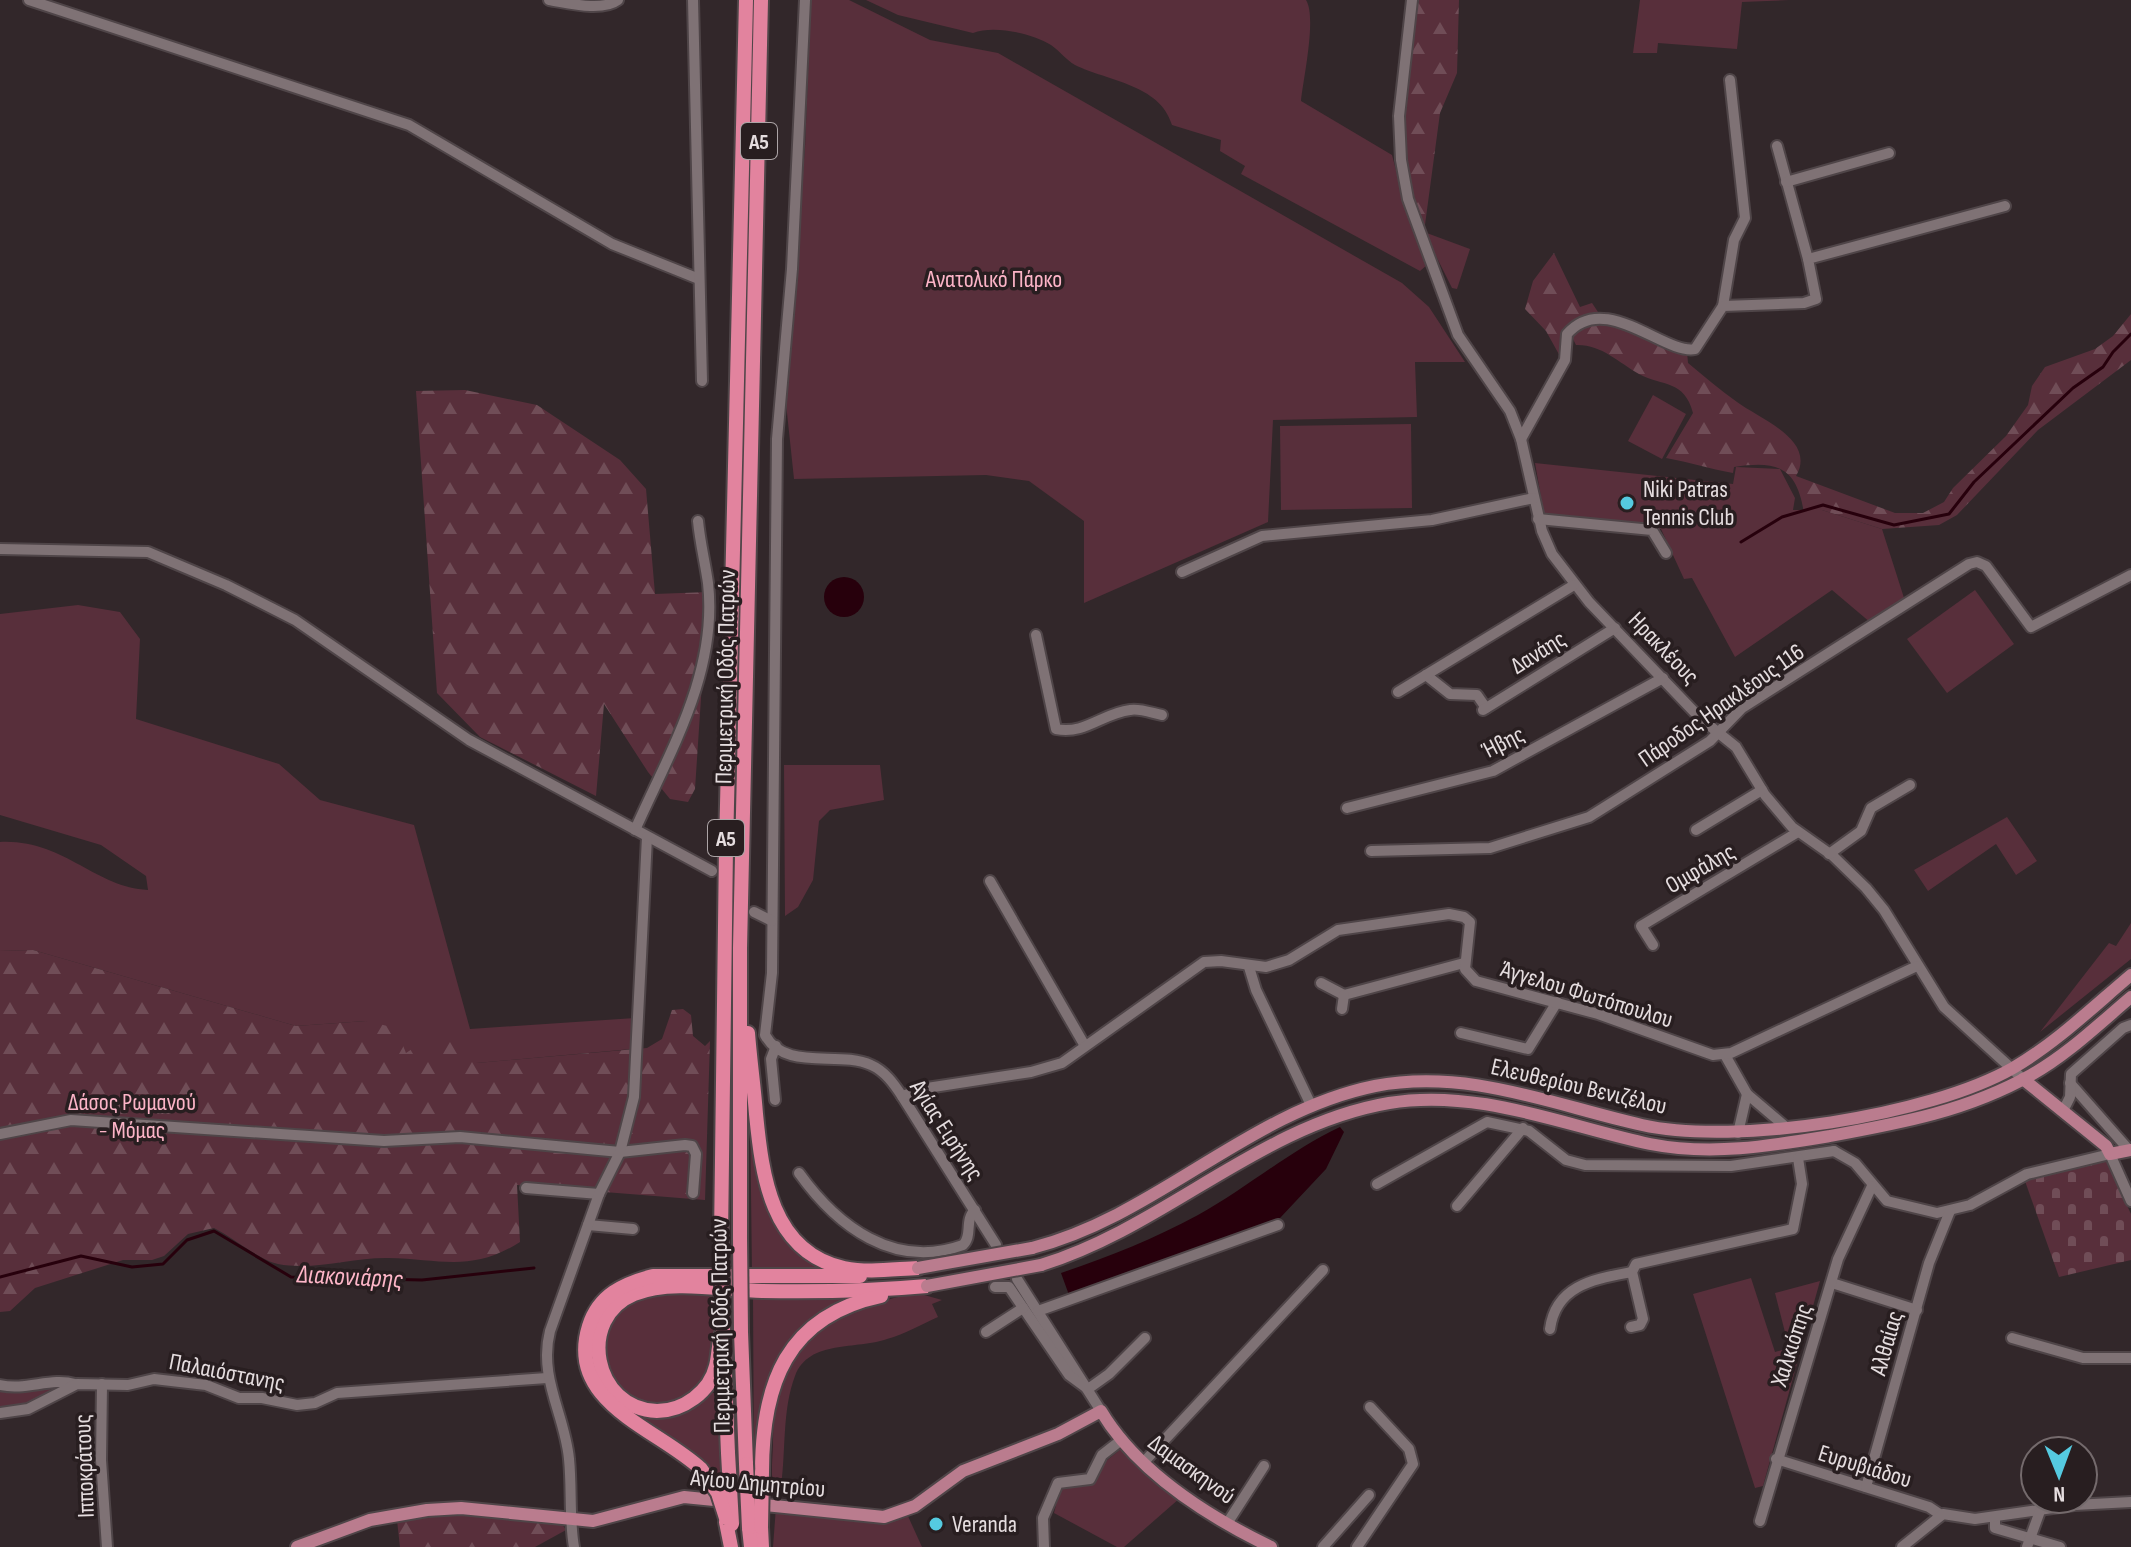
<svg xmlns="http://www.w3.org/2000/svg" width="2131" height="1547" font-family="'Sofia Sans Condensed',sans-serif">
	<defs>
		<pattern id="forest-firs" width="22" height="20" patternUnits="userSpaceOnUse" patternTransform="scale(2)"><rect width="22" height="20" fill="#582f3b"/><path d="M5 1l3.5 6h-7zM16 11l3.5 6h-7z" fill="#704d57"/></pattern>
		<pattern id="cemetery-stones" width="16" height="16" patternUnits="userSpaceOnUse" patternTransform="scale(2)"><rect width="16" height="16" fill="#582f3b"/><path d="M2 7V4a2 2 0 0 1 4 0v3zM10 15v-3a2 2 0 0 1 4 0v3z" fill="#704d57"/></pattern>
	</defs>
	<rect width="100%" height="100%" fill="#32272a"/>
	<g fill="#582f3b">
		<polygon points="811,0 849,0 930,40 998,53 1402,283 1429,307 1465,362 1415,362 1417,417 1273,420 1268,522 1084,603 1084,521 1029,481 986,475 794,479 785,394 805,148"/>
		<path d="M866 0H1306C1317 17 1303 80 1301 101L1392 155 1410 223 1427 265 1420 271 1241 174 1245 166 1220 151 1221 140 1172 125C1160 84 1107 81 1075 65 1066 60 1060 51 1051 45 1031 33 994 25 973 33L898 15Z"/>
		<polygon points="1640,0 1789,0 1742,2 1737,49 1658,43 1657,53 1633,53"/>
		<polygon points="1424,232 1470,249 1457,289 1452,288"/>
		<polygon points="1653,395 1686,414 1662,459 1628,441"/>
		<polygon points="1411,424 1412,508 1281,510 1280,426"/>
		<polygon points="1535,463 1733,484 1736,467 1780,469 1795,498 1793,510 1822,510 1882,529 1905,601 1871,623 1832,590 1735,657 1692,578 1684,579 1661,529 1544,514"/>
		<polygon points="1975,590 2014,644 1947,693 1907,639"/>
		<path d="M78 605 120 612 140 639 136 719 279 764 320 800 414 825 470 1029 635 1018 632 1049 477 1063 406 1053 366 1021 296 1026 33 950 0 951V842C64 839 95 888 148 890L146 876 101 845 0 815V614Z"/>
		<polygon points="784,765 880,765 884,800 830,810 819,821 813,880 798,907 785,916"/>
		<polygon points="2007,817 2037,861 2016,875 1996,844 1928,891 1914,870"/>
		<polygon points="2131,923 2131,959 2040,1032 2109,943 2116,946"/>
		<path d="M750 1109C755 1122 754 1142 756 1158 762 1225 781 1234 833 1270L752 1274Z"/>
		<polygon points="1751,1278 1775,1352 1789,1348 1775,1293 1820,1281 1763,1486 1755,1488 1693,1294"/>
		<path d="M657 1293 712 1294C713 1312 718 1337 714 1355 704 1394 653 1426 620 1389 596 1363 601 1318 633 1299 640 1296 650 1295 657 1293Z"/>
		<path d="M917 1293 942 1300 932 1304 938 1317C922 1324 905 1334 887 1339 857 1350 809 1339 795 1376 782 1410 786 1451 781 1486L774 1489C770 1475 773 1456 773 1440 776 1346 832 1309 917 1293Z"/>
		<path d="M753 1295 856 1296C791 1319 759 1371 757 1438 757 1451 760 1472 754 1480Z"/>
		<polygon points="0,1387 50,1388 51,1391 35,1402 0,1407"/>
		<polygon points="712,1393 717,1393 721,1488 689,1451 631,1412 688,1410"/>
		<polygon points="1122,1448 1180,1498 1124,1547 1117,1547 1054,1513 1061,1485 1078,1484"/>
		<polygon points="776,1507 907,1514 922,1547 773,1547"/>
	</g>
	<g fill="url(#forest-firs)">
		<path d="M1419 0H1459L1457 73 1440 113 1424 232C1399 157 1400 77 1419 0Z"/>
		<path d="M1554 253 1580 307 1592 303 1598 312C1571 321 1567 331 1561 358L1546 331 1525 309 1533 281Z"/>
		<path d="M2131 314V360L2038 430 1957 515 1939 525 1882 529 1822 510 1804 513C1797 467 1777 460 1734 467L1733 473C1709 469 1690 462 1666 458L1693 413C1684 379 1663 387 1639 374 1618 362 1601 344 1576 345L1572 337 1573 332 1592 321 1625 326 1687 352 1688 363C1704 376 1720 390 1737 402 1760 419 1817 440 1796 476L1895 513H1923L1944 502 1953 488 2006 436 2028 405 2032 386 2045 367 2095 349 2113 336Z"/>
		<polygon points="465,390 537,405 620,460 646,489 655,594 708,592 695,789 688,802 670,799 648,772 604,704 596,796 480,737 437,693 416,391"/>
		<path d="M33 950 296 1026 366 1021 396 1028 406 1053 424 1041H464L477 1063 647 1048 662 1039 672 1010 683 1009 691 1015 693 1036 705 1046 710 1041 705 1200 517 1185 520 1242C471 1273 441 1259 389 1258 353 1257 315 1271 278 1264 261 1261 232 1237 214 1228L188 1234 164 1256 152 1260H123L35 1288 10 1311 0 1312V951Z"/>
		<polygon points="449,1513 562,1524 566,1530 535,1547 400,1547 397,1520"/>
	</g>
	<polygon fill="url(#cemetery-stones)" points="2099,1161 2106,1161 2131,1214 2131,1260 2059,1277 2025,1181"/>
	<g fill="#27000c">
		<circle cx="844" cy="597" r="20"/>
		<path d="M1340 1127 1344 1132 1326 1169 1280 1218 1069 1295 1061 1273C1108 1257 1154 1239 1198 1215 1247 1188 1289 1151 1340 1127Z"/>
	</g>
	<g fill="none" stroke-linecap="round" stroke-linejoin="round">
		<g stroke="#27000c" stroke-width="3">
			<polyline points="1741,542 1782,517 1823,505 1894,525 1949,514 1974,482 2073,388 2103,367 2113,352 2131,334"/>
			<polyline points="0,1277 81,1256 132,1267 163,1264 187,1240 214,1231 291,1277 422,1280 534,1268"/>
		</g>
		<defs>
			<g id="minor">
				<polyline points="29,0 409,125 612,244 699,279"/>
				<path d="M549 0C568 3 602 12 618 0"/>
				<polyline points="693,0 702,381"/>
				<path d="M805 0 792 269 777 439 772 973 765 1035C785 1072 839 1050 871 1065 885 1071 894 1084 902 1096L996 1245"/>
				<polyline points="1412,0 1399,116 1401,160 1408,199 1458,335 1510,411 1521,439 1542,531 1552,554 1589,602 1700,718 1736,747 1765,795 1792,827 1833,856 1866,888 1884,910 1944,1007 2023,1079"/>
				<polyline points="1777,146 1808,259"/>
				<polyline points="1786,182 1889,153"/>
				<polyline points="1723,306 1734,240 1745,218 1730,80"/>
				<path d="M1521 439 1565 360 1567 334C1605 290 1664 355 1695 349L1723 306 1804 303 1816 299 1808 259 2005 206"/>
				<polyline points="1538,519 1652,530 1666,553"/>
				<polyline points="0,549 148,552 226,585 295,620 469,740 712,871"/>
				<polyline points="1182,572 1262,536 1432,520 1534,498"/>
				<path d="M1036 635 1056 729C1085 735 1103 713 1130 710 1139 708 1152 713 1162 715"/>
				<polyline points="1426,675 1450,694 1477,695 1486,708"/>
				<polyline points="1398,692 1574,585"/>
				<polyline points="1483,710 1615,628"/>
				<polyline points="1347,808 1493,771 1663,678"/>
				<path d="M635 830C670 751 718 672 708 583 705 562 700 542 698 521"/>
				<polyline points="1696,830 1762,790"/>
				<polyline points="1371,851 1490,848 1589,817 1710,741 1742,708 1969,564 1977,562 1986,566 2031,627 2131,575"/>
				<polyline points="1829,854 1861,831 1871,808 1910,785"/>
				<polyline points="990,881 1085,1046"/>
				<polyline points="754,912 772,921"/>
				<polyline points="1653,945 1641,926 1798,832"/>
				<polyline points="1249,967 1256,990 1311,1105"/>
				<polyline points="1321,983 1344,995"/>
				<polyline points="1344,995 1464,963"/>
				<polyline points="1342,1009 1344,995"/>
				<polyline points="1461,1033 1528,1049 1557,1002"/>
				<polyline points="1725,1055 1747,1094 1787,1128"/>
				<polyline points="2070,1083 2129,1150"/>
				<polyline points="902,1096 927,1088 1031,1072 1062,1063 1204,962 1221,961 1266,967 1289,960 1338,930 1449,914 1464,917 1470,922 1465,969 1476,981 1598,1014 1713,1055 1731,1053 1917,966"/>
				<polyline points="775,1100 771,1059 776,1046"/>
				<polyline points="2063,1111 2070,1097 2071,1074 2123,1028 2131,1025"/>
				<polyline points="1738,1133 1747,1094"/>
				<polyline points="0,1134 71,1120 384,1141 460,1137 620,1152 685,1145 692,1146 696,1154 693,1193"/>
				<polyline points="1834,1151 1855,1163 1887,1201 1937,1213 1970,1205 2027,1174 2110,1154 2131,1201"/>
				<path d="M799 1173C837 1226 894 1270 963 1245 973 1236 964 1220 975 1210"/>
				<polyline points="1377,1184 1487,1122 1529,1131 1566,1160 1585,1165 1731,1166 1834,1151"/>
				<polyline points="526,1188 599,1194"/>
				<polyline points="1457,1206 1523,1128"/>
				<polyline points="588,1225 633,1229"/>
				<polyline points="1017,1279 1101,1411"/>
				<polyline points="1832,1283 1917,1310"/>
				<polyline points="995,1287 1009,1287 1069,1375 1088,1389 1109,1374 1145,1338"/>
				<polyline points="1038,1311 1278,1225"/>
				<polyline points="1631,1327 1640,1325 1643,1319 1632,1272 1636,1264 1793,1229 1802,1184 1798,1158"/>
				<path d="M1550 1329C1556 1284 1596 1279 1632 1272"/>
				<polyline points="986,1332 1023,1308"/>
				<polyline points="2012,1338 2083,1358 2131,1358"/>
				<polyline points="102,1384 101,1460 107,1547"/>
				<path d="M0 1385C26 1391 51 1377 75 1384"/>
				<polyline points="0,1413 28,1409 77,1384 128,1385 154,1379 206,1385 239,1398 262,1398 297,1405 315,1403 337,1393 547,1378"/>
				<polyline points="1776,1459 1929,1507 1941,1515"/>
				<polyline points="1143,1463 1323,1270"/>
				<polyline points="1866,1487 1929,1263 1950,1211"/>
				<polyline points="1995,1517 1995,1528 2060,1547"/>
				<polyline points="1760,1521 1838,1259 1872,1186"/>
				<polyline points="1228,1522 1264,1466"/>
				<path d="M574 1547C569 1519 572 1488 569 1459 565 1415 538 1377 550 1331L599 1194 620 1152 634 1097 647 837"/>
				<polyline points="1044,1547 1043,1518 1058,1483 1090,1479 1102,1455 1120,1441"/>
				<polyline points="1323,1547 1369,1495"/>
				<polyline points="1357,1547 1413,1464 1409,1449 1370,1407"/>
				<polyline points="1902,1547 1943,1514 1975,1519 2074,1505 2131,1502"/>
				<polyline points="2027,1547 2040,1511"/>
			</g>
			<g id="major">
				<polyline points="2023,1079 2106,1146 2110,1154 2131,1150"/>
				<path d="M1032 1248C1157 1216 1248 1112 1375 1086 1468 1068 1553 1105 1642 1125 1736 1146 1929 1116 2013 1068 2056 1043 2093 1007 2131 975"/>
				<path d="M1041 1265C1165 1227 1260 1125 1389 1103 1478 1088 1565 1126 1650 1144 1711 1156 1770 1146 1830 1136 1901 1123 1967 1111 2031 1075 2067 1055 2099 1024 2131 997"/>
				<path d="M297 1547 370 1520 427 1510 461 1508 593 1521 684 1497 884 1517 915 1506 963 1471 1058 1434 1101 1411C1138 1473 1207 1516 1271 1547"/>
			</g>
			<g id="highway">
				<path d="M748 1033C750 1060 754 1087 756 1114 762 1175 771 1252 844 1268 868 1273 894 1269 918 1268"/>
				<polyline points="721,1238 726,847 746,0"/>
				<polyline points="740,1238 740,948 761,0"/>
				<path d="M723 1331C718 1343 719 1354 716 1366 710 1392 683 1411 657 1411 593 1409 576 1318 634 1294 671 1279 723 1290 762 1291 817 1292 872 1291 927 1286"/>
				<polyline points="741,1332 746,1464"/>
				<polyline points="724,1355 728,1453"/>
				<path d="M701 1469C657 1428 565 1403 589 1326 599 1295 623 1284 653 1276H860"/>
				<path d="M762 1472C762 1385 786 1316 881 1296"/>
				<polyline points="726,1522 731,1547"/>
				<polyline points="761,1527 762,1547"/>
				<polyline points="749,1528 751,1547"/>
			</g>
		</defs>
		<use href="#minor" stroke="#4f4548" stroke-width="14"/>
		<use href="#major" stroke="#4f4548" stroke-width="16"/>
		<use href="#highway" stroke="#4f4548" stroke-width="18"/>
		<use href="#minor" stroke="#7f7275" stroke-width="10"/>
		<use href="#major" stroke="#ba7c8e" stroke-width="12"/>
		<use href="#highway" stroke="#e2839e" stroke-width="14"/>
		<defs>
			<g id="major-bridge">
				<polyline points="918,1268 1032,1248"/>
				<polyline points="927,1286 1041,1265"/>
			</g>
			<g id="highway-bridge">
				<polyline points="721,1238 723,1331"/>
				<polyline points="740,1238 741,1332"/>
				<polyline points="728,1453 732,1524"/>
				<polyline points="746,1464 749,1528"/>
				<polyline points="701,1469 718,1493 726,1518"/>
				<polyline points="761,1527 762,1472"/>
			</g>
		</defs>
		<use href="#major-bridge" stroke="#4f4548" stroke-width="16" stroke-linecap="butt"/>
		<use href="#highway-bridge" stroke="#4f4548" stroke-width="18" stroke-linecap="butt"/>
		<use href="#major-bridge" stroke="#ba7c8e" stroke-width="12"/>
		<use href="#highway-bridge" stroke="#e2839e" stroke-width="14"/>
	</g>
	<g fill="#55cae0" stroke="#281e20" stroke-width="3">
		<circle cx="1627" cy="503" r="8"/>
		<circle cx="936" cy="1524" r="8"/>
	</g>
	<g text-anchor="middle" stroke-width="7" stroke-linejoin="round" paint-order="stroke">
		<g fill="#281e20" stroke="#aca4a6" stroke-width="2">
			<rect x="741" y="123" width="36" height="36" rx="6"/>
			<rect x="708" y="820" width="36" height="36" rx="6"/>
		</g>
		<g font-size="22" font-weight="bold" fill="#e5dddf">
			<text x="759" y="149">Α5</text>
			<text x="726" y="846">Α5</text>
		</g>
		<g font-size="24" fill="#fcb4c7" stroke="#281e20">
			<text x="994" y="287">Ανατολικό Πάρκο</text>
			<text x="132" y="1110">Δάσος Ρωμανού<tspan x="132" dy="28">- Μόμας</tspan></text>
		</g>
		<g font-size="24" fill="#e5dddf" stroke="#281e20" text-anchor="start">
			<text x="1643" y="497">Niki Patras<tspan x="1643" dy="28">Tennis Club</tspan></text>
			<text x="952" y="1532">Veranda</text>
		</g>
		<g font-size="24" fill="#e5dddf" stroke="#281e20">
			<text transform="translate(1664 648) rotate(46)" y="8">Ηρακλέους</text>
			<text transform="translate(1538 652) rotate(-32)" y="8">Δανάης</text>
			<text transform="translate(725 677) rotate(-89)" y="8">Περιμετρική Οδός Πατρών</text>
			<text transform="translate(1721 705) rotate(-35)" y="8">Πάροδος Ηρακλέους 116</text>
			<text transform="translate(1503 742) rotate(-27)" y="8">Ήβης</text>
			<text transform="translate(1700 868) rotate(-30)" y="8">Ομφάλης</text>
			<text transform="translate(1587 994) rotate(17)" y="8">Άγγελου Φωτόπουλου</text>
			<text transform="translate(1579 1086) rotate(13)" y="8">Ελευθερίου Βενιζέλου</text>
			<text transform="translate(947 1130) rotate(57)" y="8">Αγίας Ειρήνης</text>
			<text transform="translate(720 1326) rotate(-91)" y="8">Περιμετρική Οδός Πατρών</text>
			<text transform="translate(1886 1343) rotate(-74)" y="8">Αλθαίας</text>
			<text transform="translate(1791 1345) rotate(-72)" y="8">Χαλκιόπης</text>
			<text transform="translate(227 1372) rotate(11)" y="8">Παλαιόστανης</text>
			<text transform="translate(84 1466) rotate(-92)" y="8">Ιπποκράτους</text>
			<text transform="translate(1865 1466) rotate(17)" y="8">Ευρυβιάδου</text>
			<text transform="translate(1192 1469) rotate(36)" y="8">Δαμασκηνού</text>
			<text transform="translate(758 1483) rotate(5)" y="8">Αγίου Δημητρίου</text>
		</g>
		<g font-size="26" font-style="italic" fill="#feb6c8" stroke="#281e20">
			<text transform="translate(350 1276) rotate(3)" y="9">Διακονιάρης</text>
		</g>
	</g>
	<g transform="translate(2059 1475) rotate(179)"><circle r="38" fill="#281e20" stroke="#746a6c" stroke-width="2"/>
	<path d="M0-6L14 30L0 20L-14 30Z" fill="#55cae0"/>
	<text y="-12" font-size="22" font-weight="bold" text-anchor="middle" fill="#e5dddf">N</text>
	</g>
</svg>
